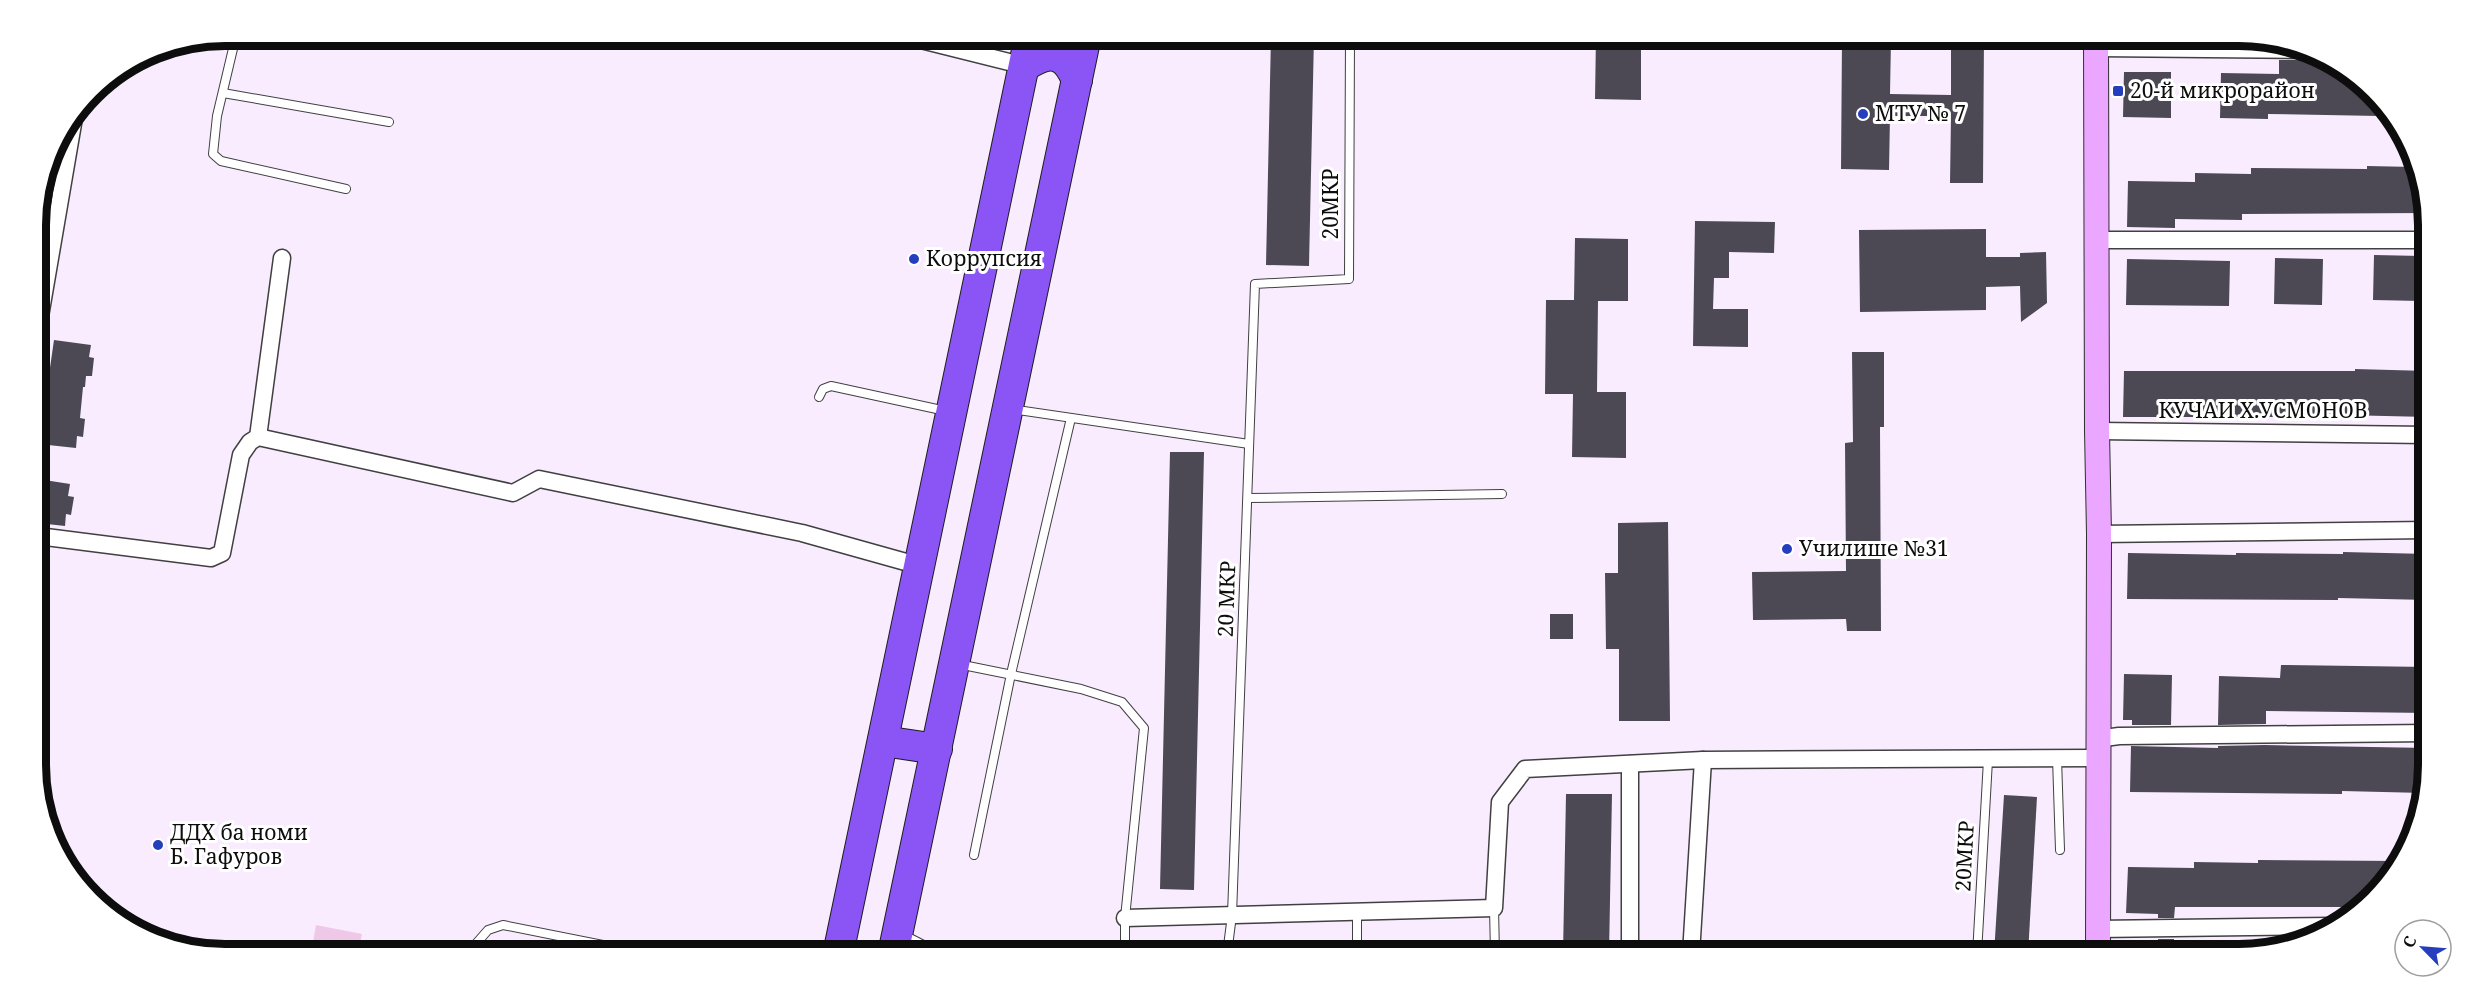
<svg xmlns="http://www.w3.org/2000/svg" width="2465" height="990" font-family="'Noto Serif',serif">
	<rect width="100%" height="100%" fill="#f9ecff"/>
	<polygon fill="#f0c8e7" points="316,925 362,934 358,954 311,954"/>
	<g fill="#4c4955">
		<polygon points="1271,36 1314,36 1309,266 1266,265"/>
		<polygon points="1596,36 1641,36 1641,100 1595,99"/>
		<polygon points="1951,36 1984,36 1983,183 1950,183 1951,116 1890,116 1889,170 1841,169 1842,38 1891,39 1890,94 1951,95"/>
		<polygon points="2315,56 2326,63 2325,69 2335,69 2379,99 2379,116 2268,114 2268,119 2220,118 2221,73 2279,74 2279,60 2306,60"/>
		<polygon points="2124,72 2171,72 2171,118 2123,117"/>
		<polygon points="2367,166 2415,167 2415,179 2422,179 2427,201 2427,213 2242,214 2242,220 2175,219 2175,228 2127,227 2128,181 2195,182 2195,173 2251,174 2251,168 2367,169"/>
		<polygon points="1695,221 1775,222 1774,253 1729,252 1729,278 1714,278 1713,309 1748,309 1748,347 1693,346"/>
		<polygon points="1986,229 1986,257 2020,257 2020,253 2046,252 2047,303 2021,322 2020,286 1986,287 1986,310 1860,312 1859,230"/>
		<polygon points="1575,238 1628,239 1628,301 1598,301 1597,392 1626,392 1626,458 1572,457 1573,394 1545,394 1546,300 1574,300"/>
		<polygon points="2374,255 2422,256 2421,301 2373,300"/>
		<polygon points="2275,258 2323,259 2322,305 2274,304"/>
		<polygon points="2127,259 2230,261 2229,306 2126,305"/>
		<polygon points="54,340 91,345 89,357 94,358 92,376 86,376 85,387 83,387 80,418 85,419 83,437 77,436 76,448 39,444"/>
		<polygon points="1852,352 1884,352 1884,427 1880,427 1881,631 1847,631 1846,619 1753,620 1752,572 1846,571 1845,443 1853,442"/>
		<polygon points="2355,369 2428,371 2428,417 2342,415 2342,417 2123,417 2124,371 2355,371"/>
		<polygon points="1170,452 1204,452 1194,890 1160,889"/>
		<polygon points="38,479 70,484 68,496 74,497 71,515 66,514 65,526 38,523"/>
		<polygon points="1668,522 1670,721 1619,721 1619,649 1606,649 1605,573 1618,573 1618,523"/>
		<polygon points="2343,552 2428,554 2429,600 2338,598 2338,600 2127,599 2128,553 2236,555 2236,553 2343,554"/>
		<rect x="1550" y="614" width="23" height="25"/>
		<polygon points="2281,665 2429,667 2429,713 2266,711 2266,724 2218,725 2219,676 2280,678"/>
		<polygon points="2124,674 2172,675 2171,725 2132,725 2132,720 2123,720"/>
		<polygon points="2265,745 2429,748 2429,764 2424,793 2342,791 2342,794 2130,792 2131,746 2218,748 2218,746"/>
		<polygon points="1566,794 1612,794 1609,954 1563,954"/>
		<polygon points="2004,795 2037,797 2028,954 1994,954"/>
		<polygon points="2258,860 2400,861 2390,879 2362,907 2175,907 2174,918 2158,918 2158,914 2126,913 2128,867 2194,868 2194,862 2258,863"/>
		<rect x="2158" y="939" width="16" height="15"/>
	</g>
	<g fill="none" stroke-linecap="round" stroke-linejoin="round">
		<defs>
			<g id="lane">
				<polyline points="236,36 217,116 213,154 221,161 346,189"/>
				<polyline points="223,93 389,122"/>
				<polyline points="819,397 823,389 831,386 946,411"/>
				<polyline points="1011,409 1249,444"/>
				<polyline points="1249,498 1502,494"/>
				<polyline points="958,664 1081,689 1122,702 1144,728 1125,918 1125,954"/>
				<polyline points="2057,758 2060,850"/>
				<polyline points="974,855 1011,674 1071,418"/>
				<polyline points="1494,908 1495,954"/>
				<polyline points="1357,911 1357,954"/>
				<polyline points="904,935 941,954"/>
				<polyline points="467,954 488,930 503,925 648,954"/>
				<polyline points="1227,954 1232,915 1255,284 1349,279 1350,36"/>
				<polyline points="1977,954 1988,760"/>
			</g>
			<g id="street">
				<polyline points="905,36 1025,66"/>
				<polyline points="2096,48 2306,50"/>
				<polyline points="2097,240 2427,240"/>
				<polyline points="37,334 74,118"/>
				<polyline points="2097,431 2428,435"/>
				<polyline points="258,437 282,258"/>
				<polyline points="2099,534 2428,530"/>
				<polyline points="38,536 211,558 222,553 241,455 250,442 258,437 513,493 539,479 802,533 920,566"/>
				<polyline points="2097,739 2119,736 2429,733"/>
				<polyline points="1630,764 1630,954"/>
				<polyline points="1125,918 1494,908 1500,802 1525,769 1703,760 2097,758"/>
				<polyline points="2097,929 2333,926"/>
				<polyline points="1691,954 1703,760"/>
			</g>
			<polyline id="secondary" points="2096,36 2097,431 2099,534 2098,954"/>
			<g id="highway">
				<path d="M1025 66C1050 50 1064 51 1077 80"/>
				<polyline points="883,741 937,749"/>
				<polyline points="838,954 1030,36"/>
				<polyline points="893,954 1086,36"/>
			</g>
		</defs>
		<use href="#lane" stroke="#404040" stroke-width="10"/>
		<use href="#street" stroke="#404040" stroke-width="19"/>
		<use href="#secondary" stroke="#2f2f2f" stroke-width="26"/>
		<use href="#highway" stroke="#1e1e1e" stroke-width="32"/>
		<use href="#lane" stroke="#fff" stroke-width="8"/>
		<use href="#street" stroke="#fff" stroke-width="16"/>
		<use href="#secondary" stroke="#eba7ff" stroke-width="24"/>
		<use href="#highway" stroke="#8b55f5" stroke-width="30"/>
	</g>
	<g fill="#243ebd" stroke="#fff" stroke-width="2">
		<rect x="2112" y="85" width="12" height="12" rx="3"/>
		<circle cx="1863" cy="114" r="6"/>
		<circle cx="914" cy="259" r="6"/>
		<circle cx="1787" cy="549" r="6"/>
		<circle cx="158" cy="845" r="6"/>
	</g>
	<g text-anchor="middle" stroke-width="6" stroke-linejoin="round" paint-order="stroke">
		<g font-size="21" fill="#0d0d0d" stroke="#fff" text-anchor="start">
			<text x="2130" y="98">20-й микрорайон</text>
			<text x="1875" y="121">МТУ № 7</text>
			<text x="926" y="266">Коррупсия</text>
			<text x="1799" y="556">Училише №31</text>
			<text x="170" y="840">ДДХ ба номи<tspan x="170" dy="24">Б. Гафуров</tspan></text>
		</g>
		<g font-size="21" fill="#0d0d0d" stroke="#fff">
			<text transform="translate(1331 204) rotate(-90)" y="7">20МКР</text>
			<text x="2263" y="418">КУЧАИ Х.УСМОНОВ</text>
			<text transform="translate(1227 599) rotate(-88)" y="7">20 МКР</text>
			<text transform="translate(1965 856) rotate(-87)" y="7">20МКР</text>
		</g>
	</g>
	<path d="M0 0H2465V990H0ZM225 46H2239A179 179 0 0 1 2418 225V765A179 179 0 0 1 2239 944H225A179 179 0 0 1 46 765V225A179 179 0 0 1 225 46Z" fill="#fff" fill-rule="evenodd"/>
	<path fill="none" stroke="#0d0d0d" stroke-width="8" d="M225 46H2239A179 179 0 0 1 2418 225V765A179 179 0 0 1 2239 944H225A179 179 0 0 1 46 765V225A179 179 0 0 1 225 46Z"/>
	<g transform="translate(2423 948) rotate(295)"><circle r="28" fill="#ffffff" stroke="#9e9e9e" stroke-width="1.5"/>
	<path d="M0-4.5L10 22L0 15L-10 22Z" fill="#243ebd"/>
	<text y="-9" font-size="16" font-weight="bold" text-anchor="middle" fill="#0d0d0d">С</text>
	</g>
</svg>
